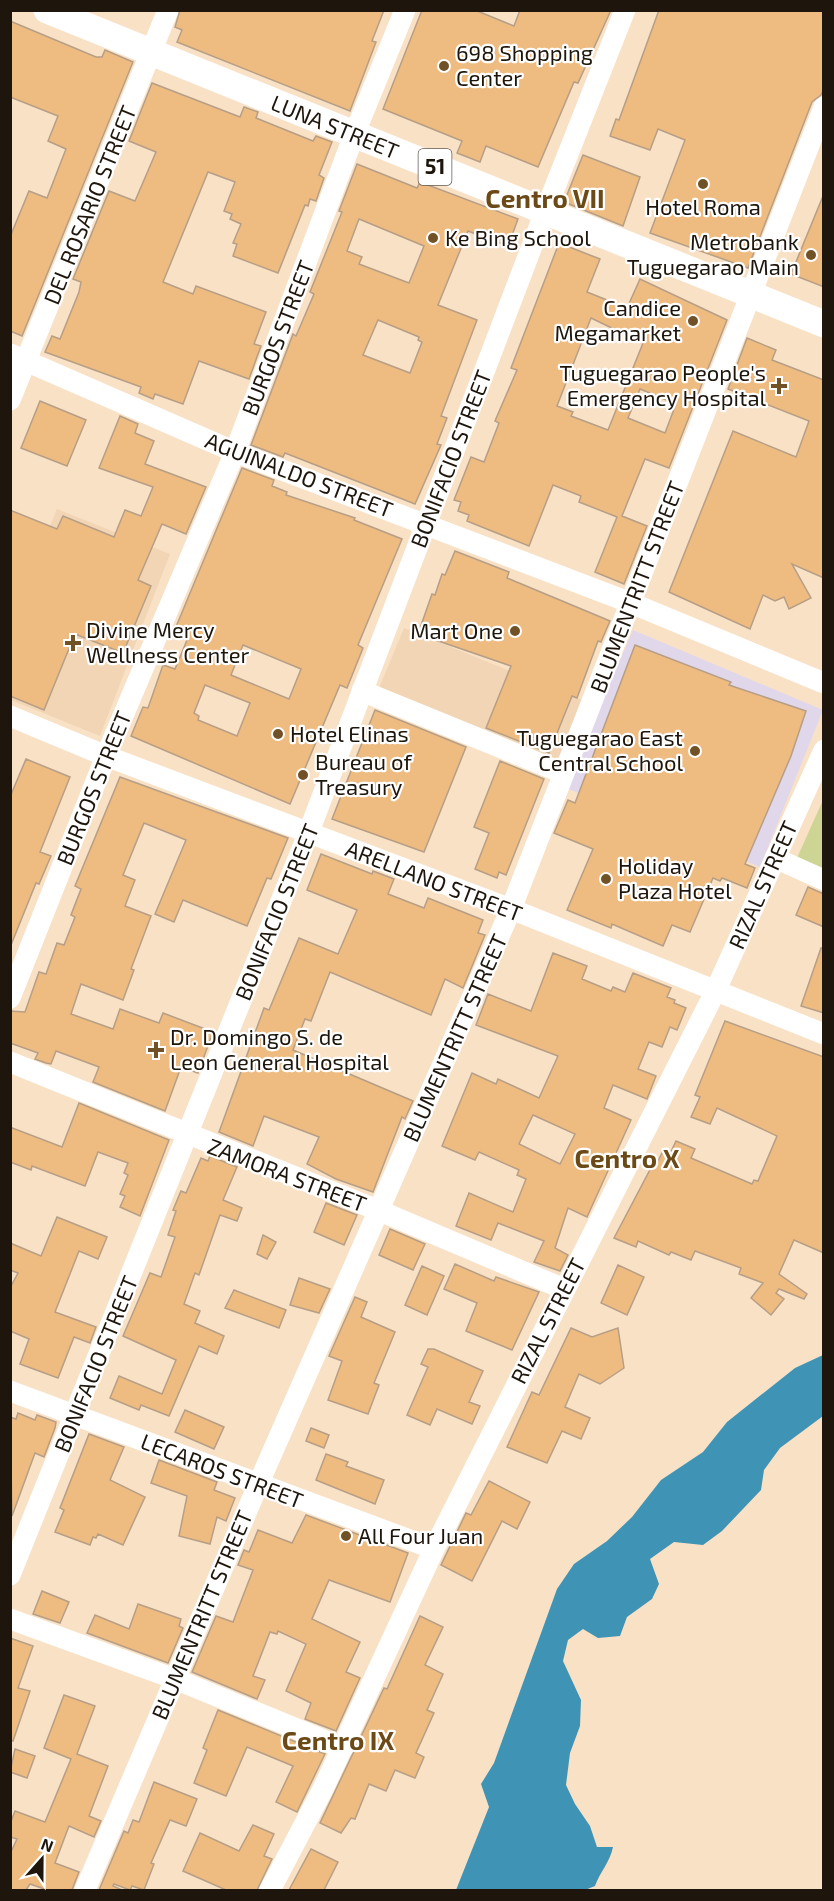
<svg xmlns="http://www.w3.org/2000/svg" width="834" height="1901" font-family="'Exo 2',sans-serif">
	<rect width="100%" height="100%" fill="#f9e1c6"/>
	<g fill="#f2d5b4">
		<polygon points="57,509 170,554 100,736 11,700 10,580 26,585"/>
		<polygon points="404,628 582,700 556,766 377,693"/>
	</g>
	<polygon fill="#e0d7eb" points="633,630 823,710 760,867 566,788"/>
	<polygon fill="#ced493" points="823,800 823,870 797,858"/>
	<path fill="#3f94b6" d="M823 1355V1416L780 1448 764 1470 761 1490 722 1531 703 1545 674 1542 650 1559 659 1584 652 1599 627 1617 620 1636 598 1638 583 1629 568 1640 563 1661 581 1700 580 1726 570 1753 566 1785 575 1804 590 1826 597 1847H613C610 1862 600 1872 595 1886L585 1890H456L489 1807 481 1784 494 1763 557 1589 574 1564 607 1541 632 1517 661 1480 703 1452 727 1422 795 1368Z"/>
	<g fill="#eebb80" stroke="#b69f86" stroke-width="1.5" fill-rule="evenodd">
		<polygon points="180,10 384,10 372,41 376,42 350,111 177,42 182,30 175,27"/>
		<polygon points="422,10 475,10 514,26 520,10 611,10 578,83 574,82 538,167 486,146 480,162 457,153 462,141 383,109"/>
		<polygon points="659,10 824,10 824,88 821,95 812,102 748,268 650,233 685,140 658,129 650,150 610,136 616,119 619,120"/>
		<polygon points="10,21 96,57 102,57 105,50 133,62 22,336 10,331 10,237 29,191 47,198 66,149 48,141 58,116 10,97"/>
		<polygon points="152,83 240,117 244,107 258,112 256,118 313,141 316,136 332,142 319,175 324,178 316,201 310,199 308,206 305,205 278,273 233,256 237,244 233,243 241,224 230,219 232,214 224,211 235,182 208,172 163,282 193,294 196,286 266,312 254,344 261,346 249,379 199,361 183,404 155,394 153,399 139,393 141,387 45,352 52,336 60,339 79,292 81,282 73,279 109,191 135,201 156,152 129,141"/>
		<polygon points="583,155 640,177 623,226 564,202"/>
		<path d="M357 164 417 188 420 182 518 219 508 246 468 231 438 305 477 320 441 416 447 418 437 444 441 445 415 504 285 453 283 457 251 445 293 334 296 336 314 294 310 292 342 212 339 211ZM359 219 424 246 409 283 359 264 362 257 347 251ZM378 320 419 337 418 340 422 342 410 373 363 355Z"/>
		<polygon points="823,196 824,196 824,287 791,274"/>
		<path d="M559 243 600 259 587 292 627 308 640 279 727 320 669 468 645 459 622 516 647 526 624 584 595 572 617 517 579 502 581 496 553 485 529 546 467 521 469 515 458 511 461 502 454 500 471 457 484 462 499 423 495 421 517 370 511 368ZM591 318 643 343 608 430 571 416 573 412 557 406ZM640 389 676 404 665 433 628 418Z"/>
		<polygon points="747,338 776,350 772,360 824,380 824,578 792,564 811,598 789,609 784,597 775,601 763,595 750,629 669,592 733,431 796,457 809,421 728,389"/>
		<polygon points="40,401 86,420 67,466 21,448"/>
		<polygon points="120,416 138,424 135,433 154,441 145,464 206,487 186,534 162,524 138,580 151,586 123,653 75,634 44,710 10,696 10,510 57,529 63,516 114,537 125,510 141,516 153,487 99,468"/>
		<path d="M242 468 274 480 272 486 287 492 286 495 355 518 354 520 402 539 358 645 363 648 347 688 340 685 290 804 131 736 143 707 148 708 163 665 175 669 187 640 173 634ZM243 645 301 669 289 699 231 675ZM205 685 250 703 237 736 198 720 199 716 194 713Z"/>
		<polygon points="455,551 509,572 507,578 610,621 601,642 598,641 577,698 572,696 549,753 486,728 511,666 418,634 432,594 435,595 442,574 445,575"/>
		<polygon points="635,645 731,682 729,685 806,711 791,756 745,864 755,868 747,888 722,878 720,881 713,878 690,932 672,925 663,946 612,924 611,928 567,910 593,849 554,833 568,800 575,803"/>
		<polygon points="375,710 466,747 424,852 332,819"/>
		<polygon points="26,759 70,777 40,852 51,856 39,884 36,883 11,945 10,797"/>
		<polygon points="500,761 544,779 506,875 499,872 497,878 475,869 489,833 474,827"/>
		<polygon points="120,777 288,838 271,879 267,878 247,926 183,900 174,922 155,914 186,840 144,823 123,875 135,880 125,906 151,916 131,969 134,970 123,1000 81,984 71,1014 113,1029 120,1009 159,1023 163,1013 213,1032 198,1073 181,1067 165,1111 93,1082 99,1067 56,1051 51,1064 46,1063 35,1059 38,1053 10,1043 10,1011 25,1012 39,972 46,974 57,943 64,945 75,917 71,915 81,889 75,886"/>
		<polygon points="321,854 372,874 373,871 394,879 388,894 424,908 428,898 483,920 478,933 485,935 463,988 445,979 431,1015 330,972 311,1021 305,1019 293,1050 413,1101 405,1119 402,1117 373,1192 336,1179 307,1164 319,1137 264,1116 253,1146 219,1132 264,1008 269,1010 299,938 338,954 357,910 307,890"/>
		<polygon points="808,887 824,894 824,927 796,915"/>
		<polygon points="821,948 824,949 824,1013 801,1006"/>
		<path d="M553 953 587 966 582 979 611 991 613 987 625 992 633 973 671 988 667 997 675 1000 674 1003 686 1008 677 1030 670 1027 662 1047 649 1042 638 1069 656 1076 647 1099 613 1085 604 1108 631 1120 587 1217 568 1208 555 1248 568 1255 560 1271 534 1262 544 1241 498 1223 491 1240 456 1226 469 1193 513 1212 526 1179 517 1175 519 1170 479 1152 475 1160 442 1146 472 1073 496 1084 498 1079 539 1098 558 1056 476 1025 488 994 531 1011ZM533 1115 575 1134 560 1164 519 1144Z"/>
		<polygon points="725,1021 824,1057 824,1253 794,1240 779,1274 807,1294 804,1299 779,1289 776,1293 784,1299 771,1315 751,1298 763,1283 739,1274 741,1268 695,1251 691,1260 671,1252 669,1255 638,1241 636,1247 614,1238 652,1166 655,1167 662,1153 669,1156 676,1141 695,1149 691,1158 752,1184 754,1180 758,1181 777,1136 717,1108 710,1124 691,1117 700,1097 695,1095"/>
		<polygon points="79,1103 169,1140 140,1216 120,1207 125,1196 120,1194 128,1175 124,1173 128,1163 98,1152 85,1186 32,1166 31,1170 10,1162 10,1127 62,1147"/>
		<polygon points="210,1156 237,1167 223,1200 242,1208 237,1221 220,1215 199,1275 195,1273 184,1304 200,1311 195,1323 224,1336 217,1354 199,1346 169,1416 141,1405 139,1410 110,1398 119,1376 162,1394 176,1360 123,1336 150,1273 161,1277 175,1237 168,1235 176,1211 173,1210 181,1191 186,1193 201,1158 208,1161"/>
		<polygon points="326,1203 357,1215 344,1245 314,1232"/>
		<polygon points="57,1217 107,1237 98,1259 79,1251 55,1312 96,1327 90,1343 74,1337 58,1378 20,1364 29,1339 10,1331 10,1288 18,1273 10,1270 10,1243 41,1256"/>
		<polygon points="390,1229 425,1244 413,1270 379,1255"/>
		<polygon points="263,1235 276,1242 267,1259 257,1254"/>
		<polygon points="455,1264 494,1281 496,1277 539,1292 512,1350 466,1331 477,1303 444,1289"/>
		<polygon points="618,1265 644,1277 627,1315 601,1303"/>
		<polygon points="422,1266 444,1276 427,1315 405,1305"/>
		<polygon points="299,1278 330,1289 319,1313 290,1305"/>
		<polygon points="234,1290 286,1310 279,1328 225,1308"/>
		<polygon points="355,1297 367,1302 361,1317 395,1332 374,1383 379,1385 368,1414 328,1400 342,1361 329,1356"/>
		<polygon points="571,1328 592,1337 618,1328 624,1368 600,1384 579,1374 565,1407 590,1418 581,1439 562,1431 547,1463 507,1447 532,1392 539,1395"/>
		<polygon points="428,1349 434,1349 483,1371 469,1402 480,1406 472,1424 437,1409 430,1425 407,1415 428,1367 421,1364"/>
		<polygon points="185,1410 224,1427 214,1449 175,1432"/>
		<polygon points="18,1413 35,1420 37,1415 56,1422 55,1428 44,1457 35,1453 12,1516 10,1417 16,1419"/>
		<polygon points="311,1428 329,1435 324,1448 306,1441"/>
		<polygon points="89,1434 124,1447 110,1480 145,1497 123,1545 98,1534 96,1538 93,1537 90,1545 55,1532 64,1510 60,1508"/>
		<polygon points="326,1454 348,1462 346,1466 384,1480 375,1504 316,1480"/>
		<polygon points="159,1460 217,1482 214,1490 235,1498 226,1521 217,1517 210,1544 179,1536 187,1496 151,1483"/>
		<polygon points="489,1481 530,1502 517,1529 502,1521 472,1581 441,1565 466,1513 471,1515"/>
		<polygon points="306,1515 408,1553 390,1602 329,1580 312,1619 360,1642 346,1672 360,1678 336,1731 305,1719 311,1703 286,1691 306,1644 278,1631 277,1634 270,1632 253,1676 265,1680 257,1699 192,1672 216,1616 233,1622 253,1570 238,1565 244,1550 249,1552 258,1530 292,1543"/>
		<polygon points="42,1591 69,1602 60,1623 33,1614"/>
		<polygon points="138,1604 181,1619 179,1626 183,1628 168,1663 87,1633 95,1615 129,1629"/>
		<polygon points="420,1616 443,1627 425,1665 443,1674 427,1710 434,1713 416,1753 424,1757 415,1778 395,1770 386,1791 369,1784 355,1819 351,1818 341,1833 320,1823 384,1688 387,1689"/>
		<polygon points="10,1638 33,1646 18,1688 30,1691 13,1741 10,1740"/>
		<polygon points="64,1695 95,1706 77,1754 108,1766 89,1816 101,1821 94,1837 69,1826 55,1863 79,1872 72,1890 47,1890 30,1884 26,1890 10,1890 10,1854 17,1839 10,1837 10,1824 15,1811 45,1822 71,1759 44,1748"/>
		<polygon points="218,1710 325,1754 297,1812 276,1802 293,1766 247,1747 226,1796 194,1783 207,1750 203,1748"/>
		<polygon points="15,1749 35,1756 27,1778 10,1772"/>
		<polygon points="154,1782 197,1799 186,1826 170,1820 151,1863 154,1864 144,1890 132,1886 130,1890 114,1884 113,1886 122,1890 99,1890 124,1831 128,1833 133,1820 139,1822"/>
		<polygon points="253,1825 274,1834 264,1856 272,1859 257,1890 226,1890 183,1871 200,1833 239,1851"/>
		<polygon points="311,1849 338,1862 324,1890 289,1890"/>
	</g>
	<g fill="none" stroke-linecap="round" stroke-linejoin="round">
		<g stroke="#fff" stroke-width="21">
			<polyline points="10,354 235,452 631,603 824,683"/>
			<polyline points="10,400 168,10"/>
			<polyline points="362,691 563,773"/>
			<polyline points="10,716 106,756 511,909 824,1034"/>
			<polyline points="775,858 824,880"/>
			<polyline points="10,998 106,756 235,452 354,135 405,10"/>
			<polyline points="10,1062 380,1211 564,1289"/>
			<polyline points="10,1391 434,1549"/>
			<polyline points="10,1575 308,834 545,212 625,10"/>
			<polyline points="10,1619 175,1679 343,1748"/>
			<polyline points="85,1890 258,1485 511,909 824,107"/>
			<polyline points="270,1890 323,1789 434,1549 715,992 824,750"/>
		</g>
		<polyline stroke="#fff" stroke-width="27" points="47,10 824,324"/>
	</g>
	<g fill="#715227" stroke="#fff" stroke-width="2">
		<circle cx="444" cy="66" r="6"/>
		<circle cx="703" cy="184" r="6"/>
		<circle cx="433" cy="238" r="6"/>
		<circle cx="811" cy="255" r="6"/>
		<circle cx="693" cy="321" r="6"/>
		<path d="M776 377h6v6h6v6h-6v6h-6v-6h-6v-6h6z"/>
		<circle cx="515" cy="631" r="6"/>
		<path d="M70 634h6v6h6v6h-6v6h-6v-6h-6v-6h6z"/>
		<circle cx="278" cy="734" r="6"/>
		<circle cx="695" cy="751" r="6"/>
		<circle cx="303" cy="775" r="6"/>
		<circle cx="606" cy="879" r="6"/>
		<path d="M153 1041h6v6h6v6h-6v6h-6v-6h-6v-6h6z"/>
		<circle cx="346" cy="1536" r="6"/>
	</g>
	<g text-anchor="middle" stroke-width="4.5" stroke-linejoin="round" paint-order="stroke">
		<rect fill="#fff" stroke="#625c55" stroke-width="1.5" x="418.5" y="149" width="33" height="36" rx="4.5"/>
		<g font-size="21" font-weight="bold" fill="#1e160c">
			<text x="435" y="174">51</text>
		</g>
		<g font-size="22" fill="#1e160c" stroke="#fff" text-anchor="start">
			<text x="456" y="61">698 Shopping<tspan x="456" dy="25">Center</tspan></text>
			<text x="703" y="215" text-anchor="middle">Hotel Roma</text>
			<text x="445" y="246">Ke Bing School</text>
			<text x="799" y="250" text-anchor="end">Metrobank<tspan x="799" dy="25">Tuguegarao Main</tspan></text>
			<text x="681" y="316" text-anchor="end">Candice<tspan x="681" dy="25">Megamarket</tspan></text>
			<text x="766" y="381" text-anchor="end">Tuguegarao People's<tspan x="766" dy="25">Emergency Hospital</tspan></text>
			<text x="86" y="638">Divine Mercy<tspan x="86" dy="25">Wellness Center</tspan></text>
			<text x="503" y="639" text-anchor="end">Mart One</text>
			<text x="290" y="742">Hotel Elinas</text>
			<text x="683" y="746" text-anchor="end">Tuguegarao East<tspan x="683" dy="25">Central School</tspan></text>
			<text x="315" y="770">Bureau of<tspan x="315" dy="25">Treasury</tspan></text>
			<text x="618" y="874">Holiday<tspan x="618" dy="25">Plaza Hotel</tspan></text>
			<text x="170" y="1045">Dr. Domingo S. de<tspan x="170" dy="25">Leon General Hospital</tspan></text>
			<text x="358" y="1544">All Four Juan</text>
		</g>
		<g font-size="22" fill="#1e160c" stroke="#fff">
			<text transform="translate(335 127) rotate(22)" y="8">LUNA STREET</text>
			<text transform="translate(90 205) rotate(-68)" y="8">DEL ROSARIO STREET</text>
			<text transform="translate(278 338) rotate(-69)" y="8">BURGOS STREET</text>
			<text transform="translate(451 459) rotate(-69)" y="8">BONIFACIO STREET</text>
			<text transform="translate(299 475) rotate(21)" y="8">AGUINALDO STREET</text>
			<text transform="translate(637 587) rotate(-69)" y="8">BLUMENTRITT STREET</text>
			<text transform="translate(94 788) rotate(-68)" y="8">BURGOS STREET</text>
			<text transform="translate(434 881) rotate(21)" y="8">ARELLANO STREET</text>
			<text transform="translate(763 885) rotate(-66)" y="8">RIZAL STREET</text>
			<text transform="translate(277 912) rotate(-68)" y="8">BONIFACIO STREET</text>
			<text transform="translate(455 1038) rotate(-66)" y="8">BLUMENTRITT STREET</text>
			<text transform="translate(287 1175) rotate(21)" y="8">ZAMORA STREET</text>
			<text transform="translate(548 1321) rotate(-63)" y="8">RIZAL STREET</text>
			<text transform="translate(96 1364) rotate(-68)" y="8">BONIFACIO STREET</text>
			<text transform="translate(222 1471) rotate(21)" y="8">LECAROS STREET</text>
			<text transform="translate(202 1615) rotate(-67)" y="8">BLUMENTRITT STREET</text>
		</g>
		<g font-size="26" font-weight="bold" fill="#6c4a17" stroke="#fff">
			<text x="545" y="208">Centro VII</text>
			<text x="627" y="1168">Centro X</text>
			<text x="338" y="1750">Centro IX</text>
		</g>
	</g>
	<rect width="834" height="1901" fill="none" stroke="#1e160c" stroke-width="24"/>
	<g transform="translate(42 1859) rotate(21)" stroke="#ffffff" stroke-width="4.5" paint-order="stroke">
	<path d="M0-4.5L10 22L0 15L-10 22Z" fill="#1e160c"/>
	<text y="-9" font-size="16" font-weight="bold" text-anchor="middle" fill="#1e160c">N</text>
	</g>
</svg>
